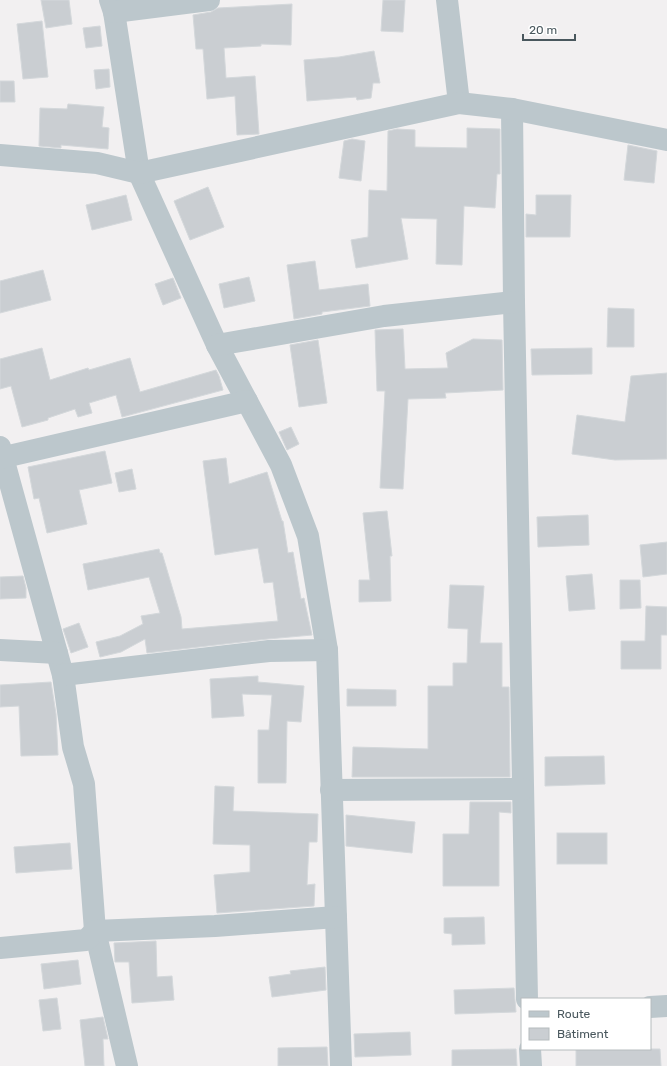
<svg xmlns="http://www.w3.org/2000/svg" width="667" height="1066" font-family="Rubik,sans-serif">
	<rect width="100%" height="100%" fill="#f2f0f1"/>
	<g fill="#caced2" stroke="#d4d8db">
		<polygon points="41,0 69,0 72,24 46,28"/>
		<polygon points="383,0 405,0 403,32 381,31"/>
		<polygon points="292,4 291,45 261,44 261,46 224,48 226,78 255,76 259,134 237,135 235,96 207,99 203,49 196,49 193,15 211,12 218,8"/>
		<polygon points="42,21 48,77 23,79 17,24"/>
		<polygon points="100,26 102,46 86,48 83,28"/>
		<polygon points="374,51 380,83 373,83 371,98 357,100 356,97 307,101 304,60 339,57"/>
		<polygon points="109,69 110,87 96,89 94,70"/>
		<polygon points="0,81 14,81 15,102 0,102"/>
		<polygon points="68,104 104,107 102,127 109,128 108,149 61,145 61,148 39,146 40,108 67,109"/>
		<polygon points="467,128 500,129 500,174 497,174 495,208 464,206 462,265 436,264 437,219 401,218 408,259 356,268 351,240 368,237 369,190 387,191 388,131 397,129 415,130 415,147 467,148"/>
		<polygon points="352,139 365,141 361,181 339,178 344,141"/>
		<polygon points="628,145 657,151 654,183 624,180"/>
		<polygon points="208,187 224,227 190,240 174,201"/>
		<polygon points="126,195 132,220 92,230 86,205"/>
		<polygon points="536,195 571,195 570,237 526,237 526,214 536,215"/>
		<polygon points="315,261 319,290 368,284 370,306 322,312 322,314 294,319 287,265"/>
		<polygon points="43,270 51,300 0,313 0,281"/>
		<polygon points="249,277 255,301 224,308 219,284"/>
		<polygon points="173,278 181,298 163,305 155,284"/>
		<polygon points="608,308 634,309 634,347 607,347"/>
		<polygon points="403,329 405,369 448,368 446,353 473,339 502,340 503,390 445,393 446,398 408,399 403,489 380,488 385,391 377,391 375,330"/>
		<polygon points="318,340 327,403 299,407 290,345"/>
		<polygon points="42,348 50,380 88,368 89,370 130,358 140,392 216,370 219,376 223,390 122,417 116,395 89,403 92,413 78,417 75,409 48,418 48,420 22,427 11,386 0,389 0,359"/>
		<polygon points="592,348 592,374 532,375 531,349"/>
		<polygon points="667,373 667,459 615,460 572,454 577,415 625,422 631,376"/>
		<polygon points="291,427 299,444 287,450 279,432"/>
		<polygon points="105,451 112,483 79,490 87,524 47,533 39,498 34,499 28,467"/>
		<polygon points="226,458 229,484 267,472 282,521 283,521 288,553 293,552 301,599 304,598 312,635 268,639 147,653 145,639 121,652 100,657 96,642 120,636 143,624 141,616 160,613 149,577 88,590 83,564 159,549 160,553 162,553 181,617 182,629 278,621 273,582 264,583 258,548 215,555 203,461"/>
		<polygon points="132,469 136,489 119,492 115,473"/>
		<polygon points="387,511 392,556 390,556 391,601 359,602 359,580 370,580 363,513"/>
		<polygon points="588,515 589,545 538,547 537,517"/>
		<polygon points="667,542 667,574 643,577 640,545"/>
		<polygon points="592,574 595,609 569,611 566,576"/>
		<polygon points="23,576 26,588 26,598 0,599 0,577"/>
		<polygon points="620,580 640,580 641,608 620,609"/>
		<polygon points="450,585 484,586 480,643 502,643 502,687 509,687 510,777 352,777 353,747 428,749 428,686 453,686 453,663 467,663 468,629 448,628"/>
		<polygon points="646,606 667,607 667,635 661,635 661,669 621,669 621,641 645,641"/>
		<polygon points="79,623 88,647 71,653 63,629"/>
		<polygon points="258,676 258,682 304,686 301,722 287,721 286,783 258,783 258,730 269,730 272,695 242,694 244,716 212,718 210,679"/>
		<polygon points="51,682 56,714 58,755 21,756 19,706 0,707 0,685"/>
		<polygon points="347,689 396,690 396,706 347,706"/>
		<polygon points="604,756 605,784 545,786 545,757"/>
		<polygon points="215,786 234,787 233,811 318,814 317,842 309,842 307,885 315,884 314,906 217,913 214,875 250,872 250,845 213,844"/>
		<polygon points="470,802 511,802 511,813 499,812 499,886 443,886 443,834 469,834"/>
		<polygon points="346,815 415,822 412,853 346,846"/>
		<rect x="557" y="833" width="50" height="31"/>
		<polygon points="70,843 72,869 16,873 14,847"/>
		<polygon points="484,917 485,944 452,945 452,934 444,933 444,918"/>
		<polygon points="156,941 157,977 172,976 174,1000 132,1003 129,962 115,962 114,943"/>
		<polygon points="78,960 81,984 44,989 41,964"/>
		<polygon points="325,967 326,990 272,997 269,977 291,974 290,971"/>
		<polygon points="514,988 516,1012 455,1014 454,990"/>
		<polygon points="57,998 61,1029 43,1031 39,1000"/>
		<polygon points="103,1017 108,1039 103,1039 104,1066 85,1066 80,1020"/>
		<polygon points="410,1032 411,1055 355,1057 354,1034"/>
		<polygon points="327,1047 328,1066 278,1066 278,1048"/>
		<polygon points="516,1049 517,1066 452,1066 452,1050"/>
		<polygon points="576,1049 660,1049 661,1066 576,1066"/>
	</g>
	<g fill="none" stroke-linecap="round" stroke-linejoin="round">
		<g stroke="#bcc7cc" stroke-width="22">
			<polyline points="110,0 114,12 139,173 217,345 281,465 308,536 327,650 341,1066"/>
			<polyline points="447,0 459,103"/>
			<polyline points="114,12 209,0"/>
			<polyline points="512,109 514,302 527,999"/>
			<polyline points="0,155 97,163 139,173 459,103 512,109 667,140"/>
			<polyline points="217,345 384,316 514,302"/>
			<polyline points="0,447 63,675 73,747 84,784 95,931 127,1066"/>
			<polyline points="0,458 247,401"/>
			<polyline points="0,650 57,653"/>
			<polyline points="63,675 269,651 327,650"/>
			<polyline points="331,790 523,789"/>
			<polyline points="0,948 86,940 95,931 215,926 336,917"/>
			<polyline points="650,1007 667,1006"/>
			<polyline points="530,1049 531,1066"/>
		</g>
	</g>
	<rect x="521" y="998" width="130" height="52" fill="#ffffff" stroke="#b6bcbe"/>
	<rect x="529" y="1011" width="20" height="6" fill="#bcc7cc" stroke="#b6bcbe"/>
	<text x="557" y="1018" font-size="12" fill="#49575d">Route</text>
	<rect x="529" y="1028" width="20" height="12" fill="#caced2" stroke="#b6bcbe"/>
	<text x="557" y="1038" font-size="12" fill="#49575d">Bâtiment</text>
	<path d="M523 34v6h52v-6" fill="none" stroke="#49575d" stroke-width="2"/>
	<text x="529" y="34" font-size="12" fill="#49575d" stroke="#ffffff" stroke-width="3" paint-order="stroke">20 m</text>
</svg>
